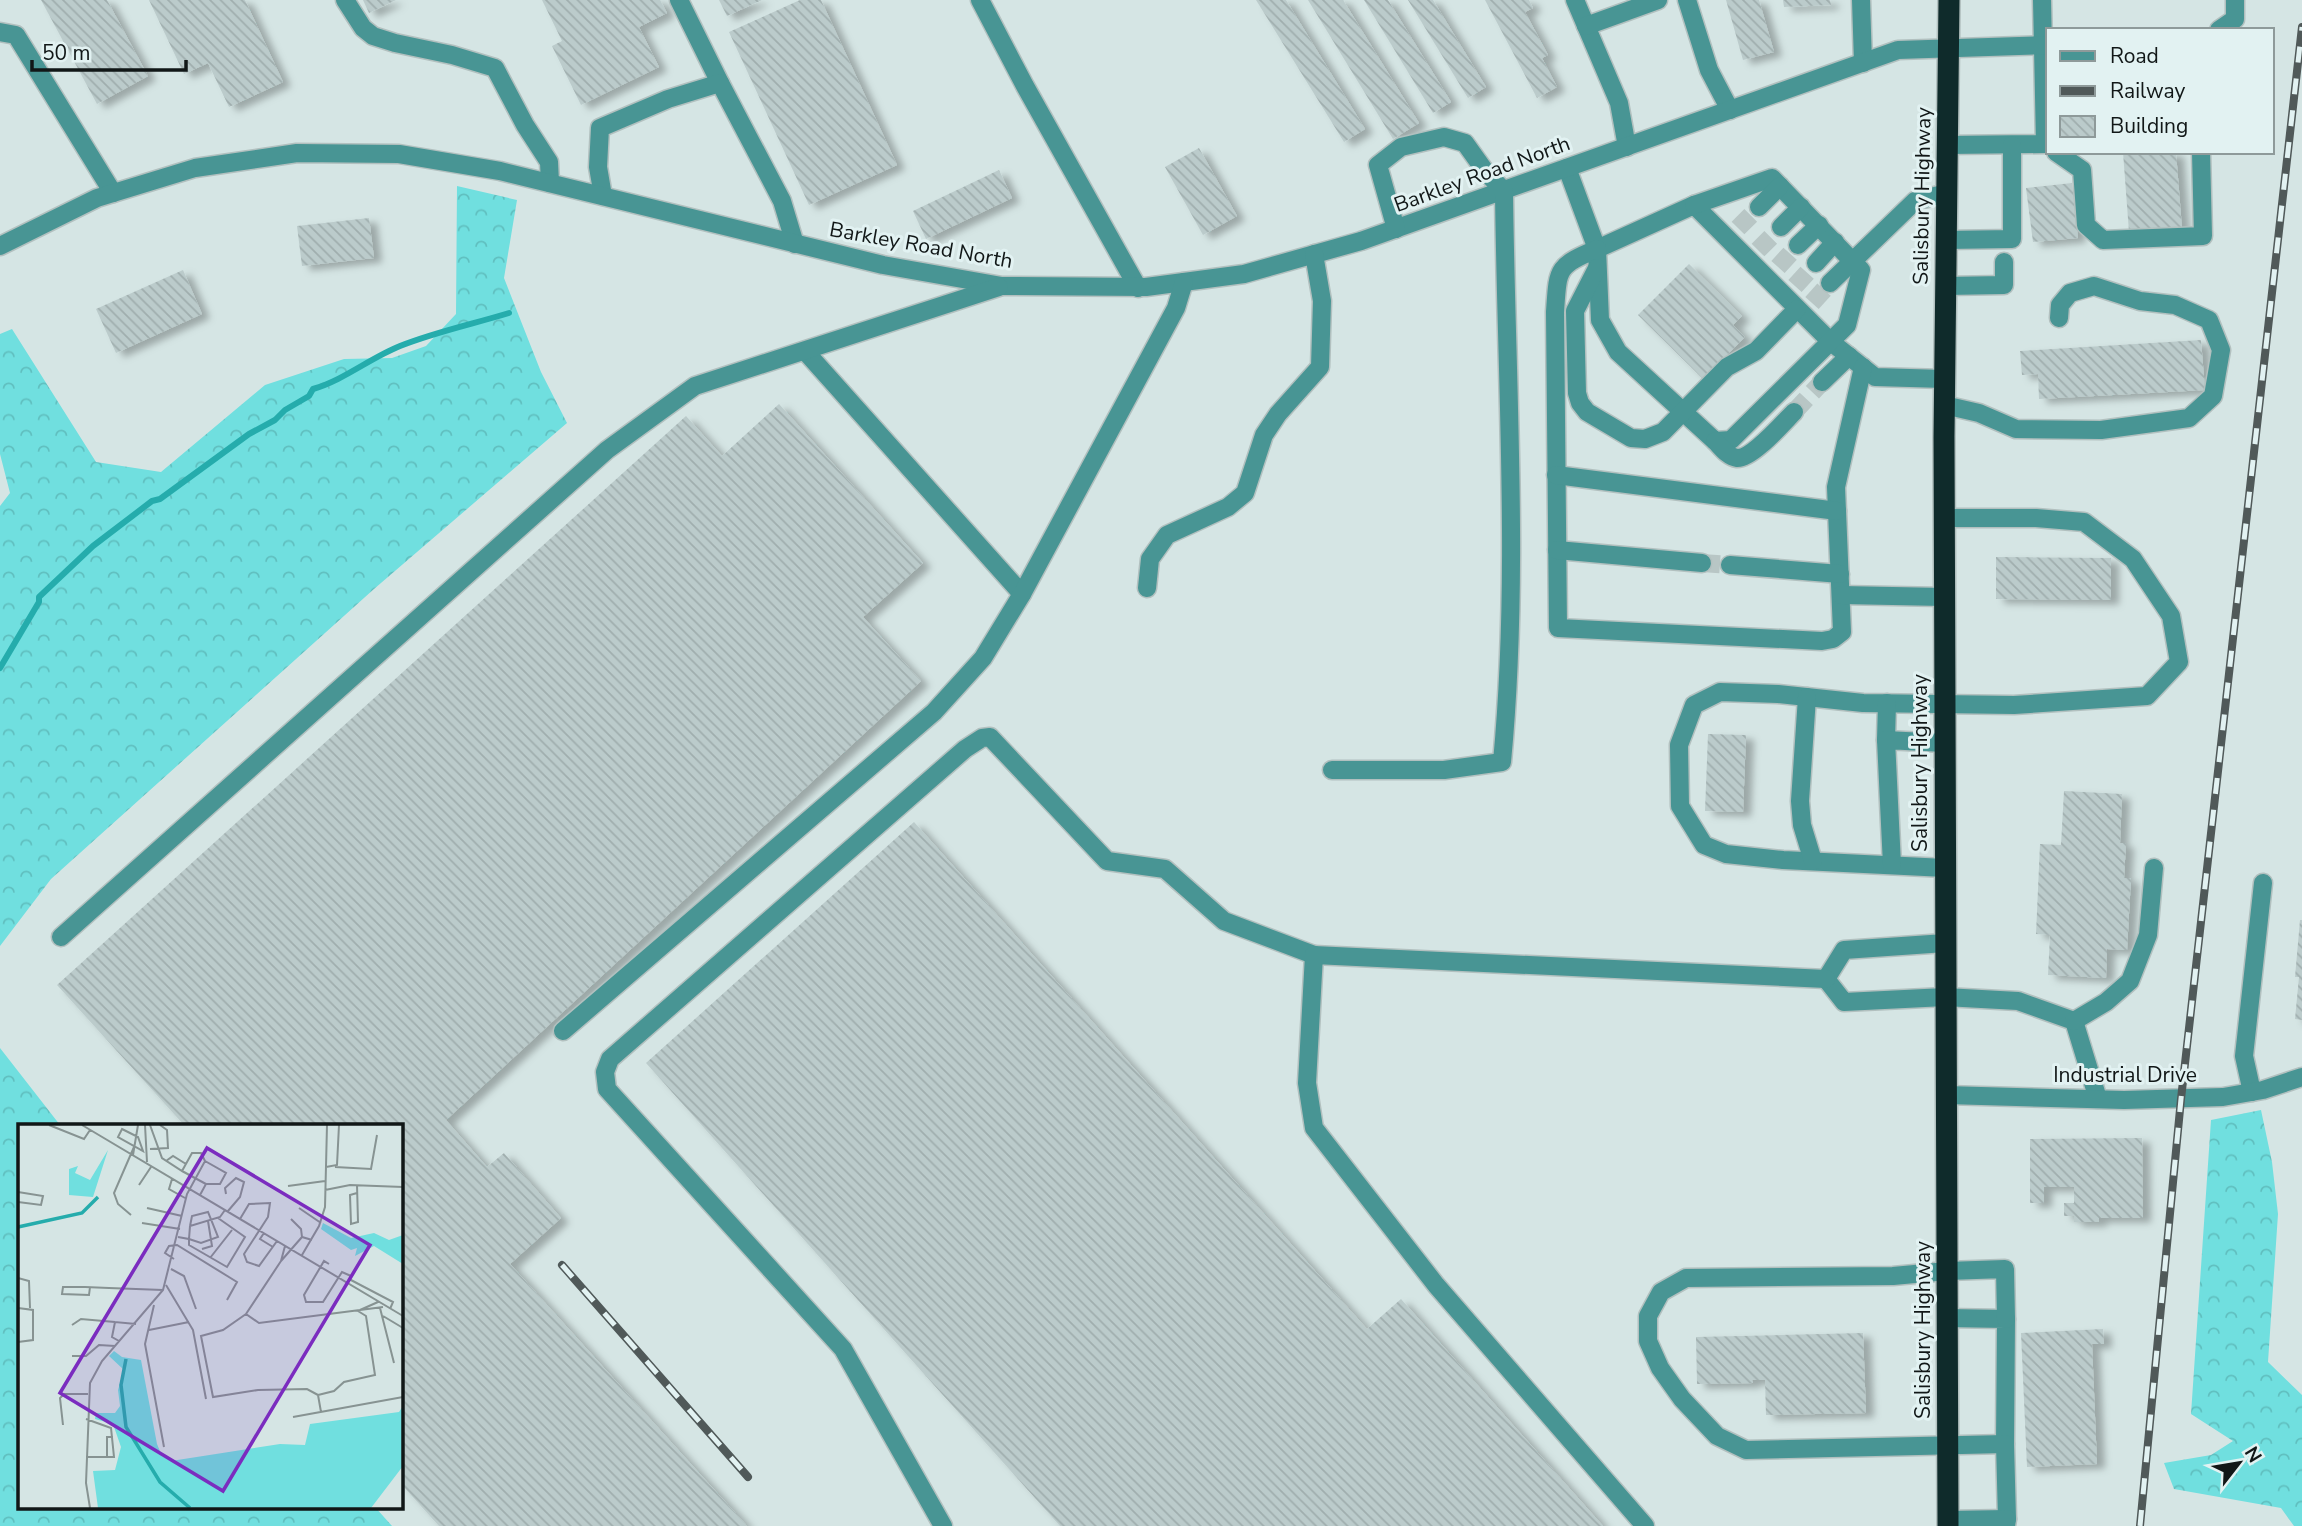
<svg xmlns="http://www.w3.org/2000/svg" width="2302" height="1526" font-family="'Nunito Sans',sans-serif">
	<defs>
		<pattern id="forest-crowns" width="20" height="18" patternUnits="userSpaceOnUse" patternTransform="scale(1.75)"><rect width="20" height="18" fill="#70dfdf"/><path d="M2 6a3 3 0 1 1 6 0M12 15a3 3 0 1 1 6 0" fill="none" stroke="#60bfbf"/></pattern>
		<pattern id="building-back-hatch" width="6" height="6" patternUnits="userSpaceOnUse" patternTransform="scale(1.75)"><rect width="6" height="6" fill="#bbcbcb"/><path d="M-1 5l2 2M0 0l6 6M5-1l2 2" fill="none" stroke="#a0aeae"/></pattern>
		<filter id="shadow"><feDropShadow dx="8" dy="4.5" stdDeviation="3.5" flood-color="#0004"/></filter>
	</defs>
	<rect width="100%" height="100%" fill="#d5e5e4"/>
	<g fill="url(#forest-crowns)">
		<polygon points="457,186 517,200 504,278 541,372 567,423 374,589 51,879 0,946 0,506 10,493 0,454 0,334 12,329 96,462 161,472 265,385 344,359 392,358 426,346 456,314"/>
		<polygon points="0,1048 60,1125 19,1125 19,1507 375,1507 392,1526 0,1526"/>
		<polygon points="2261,1110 2272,1162 2278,1214 2268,1362 2302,1395 2302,1526 2294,1526 2281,1508 2174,1489 2164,1463 2211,1455 2233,1441 2191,1414 2211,1120"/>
	</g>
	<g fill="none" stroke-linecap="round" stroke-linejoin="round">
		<path stroke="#25acac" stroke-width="6" d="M0 668 39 602V597L93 546 152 501 160 499 249 434 275 420 285 410 309 396 313 389C344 380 370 358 400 346 435 332 473 324 509 313"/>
	</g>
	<g fill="url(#building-back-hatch)" filter="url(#shadow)">
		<polygon points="41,0 107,0 148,76 97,104"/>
		<polygon points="149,0 245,0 283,82 229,107 208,63 184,74"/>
		<polygon points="363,0 396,0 369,13"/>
		<polygon points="542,0 660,0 667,13 639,27 659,67 581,105 552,46 562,41"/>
		<polygon points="719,0 762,0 727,16"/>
		<polygon points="800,0 821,0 897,165 809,205 729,32"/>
		<polygon points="1256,0 1286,0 1365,129 1344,142"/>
		<polygon points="1308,0 1343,0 1419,123 1393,139"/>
		<polygon points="1364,0 1388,0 1451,102 1433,113"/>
		<polygon points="1408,0 1433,0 1486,87 1468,98"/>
		<polygon points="1485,0 1529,0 1533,8 1525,12 1548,55 1542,58 1557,87 1537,98"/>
		<polygon points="1726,0 1759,0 1774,52 1743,60"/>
		<polygon points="1783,0 1830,0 1831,5 1784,7"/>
		<polygon points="1199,148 1237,216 1203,235 1165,167"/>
		<polygon points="2123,152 2176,152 2182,229 2129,232"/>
		<polygon points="999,170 1012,198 926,239 913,211"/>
		<polygon points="2072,183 2078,238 2033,242 2026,188"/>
		<polygon points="369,218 374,258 302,266 297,226"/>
		<polygon points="1689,264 1742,316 1733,325 1745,337 1703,379 1638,315"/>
		<polygon points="183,270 202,314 116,353 96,309"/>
		<polygon points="2201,340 2205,390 2039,399 2038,374 2022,375 2020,351"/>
		<polygon points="779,404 923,563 863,617 921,681 446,1120 487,1167 504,1153 561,1218 510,1264 747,1526 439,1526 401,1484 401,1125 184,1125 57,985 686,416 722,456"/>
		<polygon points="1996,557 2111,558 2111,600 1996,599"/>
		<polygon points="1708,734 1746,735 1743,812 1705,811"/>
		<polygon points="2064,791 2122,794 2120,843 2126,843 2124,878 2131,878 2127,950 2107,949 2106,978 2048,975 2050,935 2036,934 2040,844 2061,845"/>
		<polygon points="914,822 1367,1329 1401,1299 1603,1526 1060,1526 646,1063"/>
		<polygon points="2300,920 2302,920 2302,1020 2295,1019 2299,977 2295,977"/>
		<polygon points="2142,1138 2143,1218 2099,1218 2099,1222 2074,1222 2074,1216 2064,1216 2064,1203 2074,1203 2074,1187 2044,1187 2044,1203 2030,1203 2030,1139"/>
		<polygon points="2103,1329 2104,1344 2092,1344 2097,1464 2027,1467 2021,1333"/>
		<polygon points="1863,1333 1866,1413 1766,1415 1765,1380 1752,1380 1753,1383 1697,1384 1696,1337"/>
	</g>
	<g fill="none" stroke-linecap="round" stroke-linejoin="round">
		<g stroke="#b8c6c5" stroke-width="18" stroke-dasharray="18 9" stroke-linecap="butt">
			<polyline points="1738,228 1759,207"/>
			<polyline points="1758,250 1781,227"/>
			<polyline points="1778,267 1798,245"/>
			<polyline points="1795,286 1816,263"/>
			<polyline points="1812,303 1830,283"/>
			<polyline points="1794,412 1822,382"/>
			<polyline points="1702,563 1730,565"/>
		</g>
		<defs>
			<g id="minor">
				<polyline points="345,0 363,28 373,36 395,43 452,55 495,68 525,125 549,162 550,183"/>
				<polyline points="679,0 720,83"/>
				<polyline points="980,0 1025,86 1138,288"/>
				<polyline points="1575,0 1619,103 1627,147"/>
				<polyline points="1687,0 1709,70 1730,110"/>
				<polyline points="1861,0 1863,63"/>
				<polyline points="1586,26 1658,0"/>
				<polyline points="2219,30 2235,19 2235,0"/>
				<polyline points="0,32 16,35 113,193"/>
				<polyline points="1947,145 2045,144 2042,0"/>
				<polyline points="2056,152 2082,170 2086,225 2103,240 2203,236 2201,152"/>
				<polyline points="1567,168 1597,249 1694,205 1831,342 1875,377 1944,379"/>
				<polyline points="603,196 598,167 600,128 668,99 720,83 782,201 795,244"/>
				<path d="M1694 205 1772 178 1861 270 1847 325 1731 440 1715 441 1618 352 1600 320 1597 249C1556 266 1558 269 1555 312L1558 628 1822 641 1833 639 1842 632 1836 487 1863 367"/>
				<polyline points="1759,207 1780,186"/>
				<polyline points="1781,227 1801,207"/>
				<polyline points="1946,240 2012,239 2012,145"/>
				<polyline points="1798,245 1819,225"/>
				<polyline points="0,246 97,198 195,168 297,153 399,154 500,171 883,265 1002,286 1146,287 1244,274 1361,241 1898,50 2048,45"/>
				<polyline points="1816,263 1835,242"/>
				<polyline points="1597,268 1575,311 1577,393 1580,403 1587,412 1631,438 1645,439 1663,432 1727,367 1756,351 1797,309"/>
				<polyline points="1830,283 1915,201 1947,193"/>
				<polyline points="1945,286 2004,285 2004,262"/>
				<polyline points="805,351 1022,594"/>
				<polyline points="1822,382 1849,356"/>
				<polyline points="1944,405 1979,413 2016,429 2101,430 2189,418 2213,396 2221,350 2209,320 2175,305 2140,301 2094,286 2070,293 2060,305 2059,318"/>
				<path d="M1715 441C1721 447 1728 457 1737 458 1752 459 1783 423 1794 412"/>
				<polyline points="1556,475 1837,511"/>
				<polyline points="1944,518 2036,518 2084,522 2133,559 2171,616 2179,662 2147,696 2014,705 1863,703 1778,694 1720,692 1694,705 1679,745 1680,806 1704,845 1726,854 1783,860 1945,868"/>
				<polyline points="1557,550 1702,563"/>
				<polyline points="1730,565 1840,574"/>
				<polyline points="1147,588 1150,559 1167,535 1228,507 1245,493 1264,435 1278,414 1320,367 1322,301 1314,254"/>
				<polyline points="1841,595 1944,597"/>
				<polyline points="1807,697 1800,801 1802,825 1813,861"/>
				<polyline points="1886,740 1887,703"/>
				<path d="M1332 770H1444L1502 762C1520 573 1506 381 1504 191L1485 171 1465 143 1444 137 1401 147 1378 165 1396 229"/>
				<polyline points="1892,865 1886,740 1944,743"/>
				<polyline points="61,937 607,450 695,386 999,287"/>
				<polyline points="1945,943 1844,950 1826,979 1844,1002 1945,997 2018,1001 2074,1021 2098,1099"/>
				<polyline points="2074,1021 2106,1002 2130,981 2148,935 2154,868"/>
				<polyline points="563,1031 934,712 983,658 1022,594 1176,308 1184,282"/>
				<polyline points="2252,1092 2244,1056 2263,883"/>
				<polyline points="1946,1095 2124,1100 2223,1097 2263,1090 2302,1077"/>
				<polyline points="1947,1318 2006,1319 2005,1444"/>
				<polyline points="2006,1319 2005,1269 1947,1271 1893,1276 1686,1278 1661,1292 1648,1316 1648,1341 1660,1368 1682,1399 1717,1436 1746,1450 2005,1444 2007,1519"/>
				<polyline points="1948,1520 2007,1519 2006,1526"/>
				<polyline points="943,1526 843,1349 607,1089 605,1072 610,1059 965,749 982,738 990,737 1107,861 1165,869 1224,921 1314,955"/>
				<polyline points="1645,1526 1436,1285 1314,1128 1307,1083 1314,955 1826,979"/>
			</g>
			<polyline id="highway" points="1948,1526 1944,437 1949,0"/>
		</defs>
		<use href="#minor" stroke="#b2c0bf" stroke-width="21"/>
		<use href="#highway" stroke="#b2c0bf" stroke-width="24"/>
		<use href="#minor" stroke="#489594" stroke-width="18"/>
		<use href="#highway" stroke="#0f2b2b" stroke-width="21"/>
		<defs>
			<g id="rail">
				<polyline points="562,1265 748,1477"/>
				<polyline points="2140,1526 2181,1099 2302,27"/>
			</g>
		</defs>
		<use href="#rail" stroke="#505959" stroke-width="8"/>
		<use href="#rail" stroke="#e2f2f2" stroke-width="5" stroke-dasharray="16" stroke-linecap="butt"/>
	</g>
	<g text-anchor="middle" stroke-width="6" stroke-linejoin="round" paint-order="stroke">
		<g font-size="21" fill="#111717" stroke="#e2f2f2">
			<text transform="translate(1482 174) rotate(-20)" y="7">Barkley Road North</text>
			<text transform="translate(1922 196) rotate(-89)" y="7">Salisbury Highway</text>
			<text transform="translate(921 245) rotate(10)" y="7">Barkley Road North</text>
			<text transform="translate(1920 763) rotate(-90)" y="7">Salisbury Highway</text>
			<text x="2125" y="1082">Industrial Drive</text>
			<text transform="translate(1923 1330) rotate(-90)" y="7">Salisbury Highway</text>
		</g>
	</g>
	<g transform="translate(18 1124)">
		<rect width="385" height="385" fill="#d5e5e4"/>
		<path d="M90 26 75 73 51 71V45L60 42 57 49 72 56ZM305 99 333 114 356 109 371 116 385 111V140L356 122 337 132 339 124 333 126 303 105ZM96 227 104 233 123 236 139 320 144 332 153 337 262 320 287 321 292 300 381 288 385 282V342L353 384H80L75 347 97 346 103 323 95 300 77 295 78 289H97L102 282 100 266 106 246 91 232Z" fill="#70dfdf"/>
		<path fill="none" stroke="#25acac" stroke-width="3.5" d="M0 103 64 89 80 73M108 235 103 261 108 303 142 358 172 384"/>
		<path fill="none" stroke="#879392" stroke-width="2" d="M31 1 66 15 72 6M64 1 385 192M127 1 129 38M132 1 144 34 164 47 174 29H183L187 37M104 5 120 13 125 27 100 13ZM132 25 150 24 149 6 142 1M115 31 120 1M148 37 155 32 168 40M308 43 319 41 321 1M317 43 353 45 359 11M164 47 188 60 182 71M154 55 151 65 167 74M121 61 133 43M339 61 340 98 333 100 332 71 339 69M270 62 307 57M307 66 332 61 385 63M0 68 25 72 23 81 0 78M208 70 207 64 218 54 226 58 222 73 210 87M129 84 164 92M281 84 303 99M113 91 100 80 96 69 116 23M222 95 231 80 252 79 250 93 226 130 229 138 241 142 259 117M273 95 283 105 284 113M124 99 162 105M246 109 242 115 255 123M160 113 171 115 172 102 202 93 207 86M171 115V121L209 143 227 113 200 94M171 115 183 119 200 113 190 88 174 92 172 102M267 122 263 137 284 113 294 116M184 125 194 122 190 97M284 131 301 102 307 83 309 1M192 134 214 106M156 135 147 129 151 122 159 121 219 158 209 176M263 137 228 190 241 199 342 186M311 140 306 137 286 171 288 178H305L324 148 333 152M153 145 166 152 178 185M0 154 11 157 12 184M331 155 375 178 372 185M148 161 175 206 188 275M72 163 71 171 44 170 45 163H67L91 164 145 166M360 178 342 186 365 183M136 181 127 220 146 323M0 184 15 186V216L0 218M362 184 376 239M228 190 205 206 183 212 195 273 240 266 289 265 300 271M365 192 385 204M54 201 63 195 97 198M131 206 171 198M101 217 94 213 97 198 118 200M54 232H68L81 221 97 222M303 288 300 271 316 267 326 258 357 251 348 192 340 187M275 293 385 273M45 301 42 274 46 270H70M68 333H96L93 304 68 295M89 333V313H95M72 384 68 359 72 259 84 237 145 166 169 70 187 37 208 49 202 60H188"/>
		<path fill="#7b2cbf" fill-opacity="0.15" stroke="#7b2cbf" stroke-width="3.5" d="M189 24 352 121 205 367 42 269Z"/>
		<rect width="385" height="385" fill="none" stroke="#111717" stroke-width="3.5"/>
	</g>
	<rect x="2046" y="28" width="228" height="126" fill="#e2f2f2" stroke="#8e9a9a" stroke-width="2"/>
	<rect x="2060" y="51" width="35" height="10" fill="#489594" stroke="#8e9a9a" stroke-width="2"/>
	<text x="2110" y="63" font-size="21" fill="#111717">Road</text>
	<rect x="2060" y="86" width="35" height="10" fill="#505959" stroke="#8e9a9a" stroke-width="2"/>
	<text x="2110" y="98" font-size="21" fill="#111717">Railway</text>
	<rect x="2060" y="116" width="35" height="21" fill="url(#building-back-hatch)" stroke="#8e9a9a" stroke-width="2"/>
	<text x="2110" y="133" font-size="21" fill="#111717">Building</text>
	<g transform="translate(2239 1463) rotate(59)" stroke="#e2f2f2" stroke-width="5" paint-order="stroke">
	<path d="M0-5L12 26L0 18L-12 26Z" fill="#111717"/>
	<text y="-10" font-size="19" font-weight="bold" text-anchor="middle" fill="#111717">N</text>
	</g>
	<path d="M32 60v10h154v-10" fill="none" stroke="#111717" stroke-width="3.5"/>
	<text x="42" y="60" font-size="21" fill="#111717" stroke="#e2f2f2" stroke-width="5" paint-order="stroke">50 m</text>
</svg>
